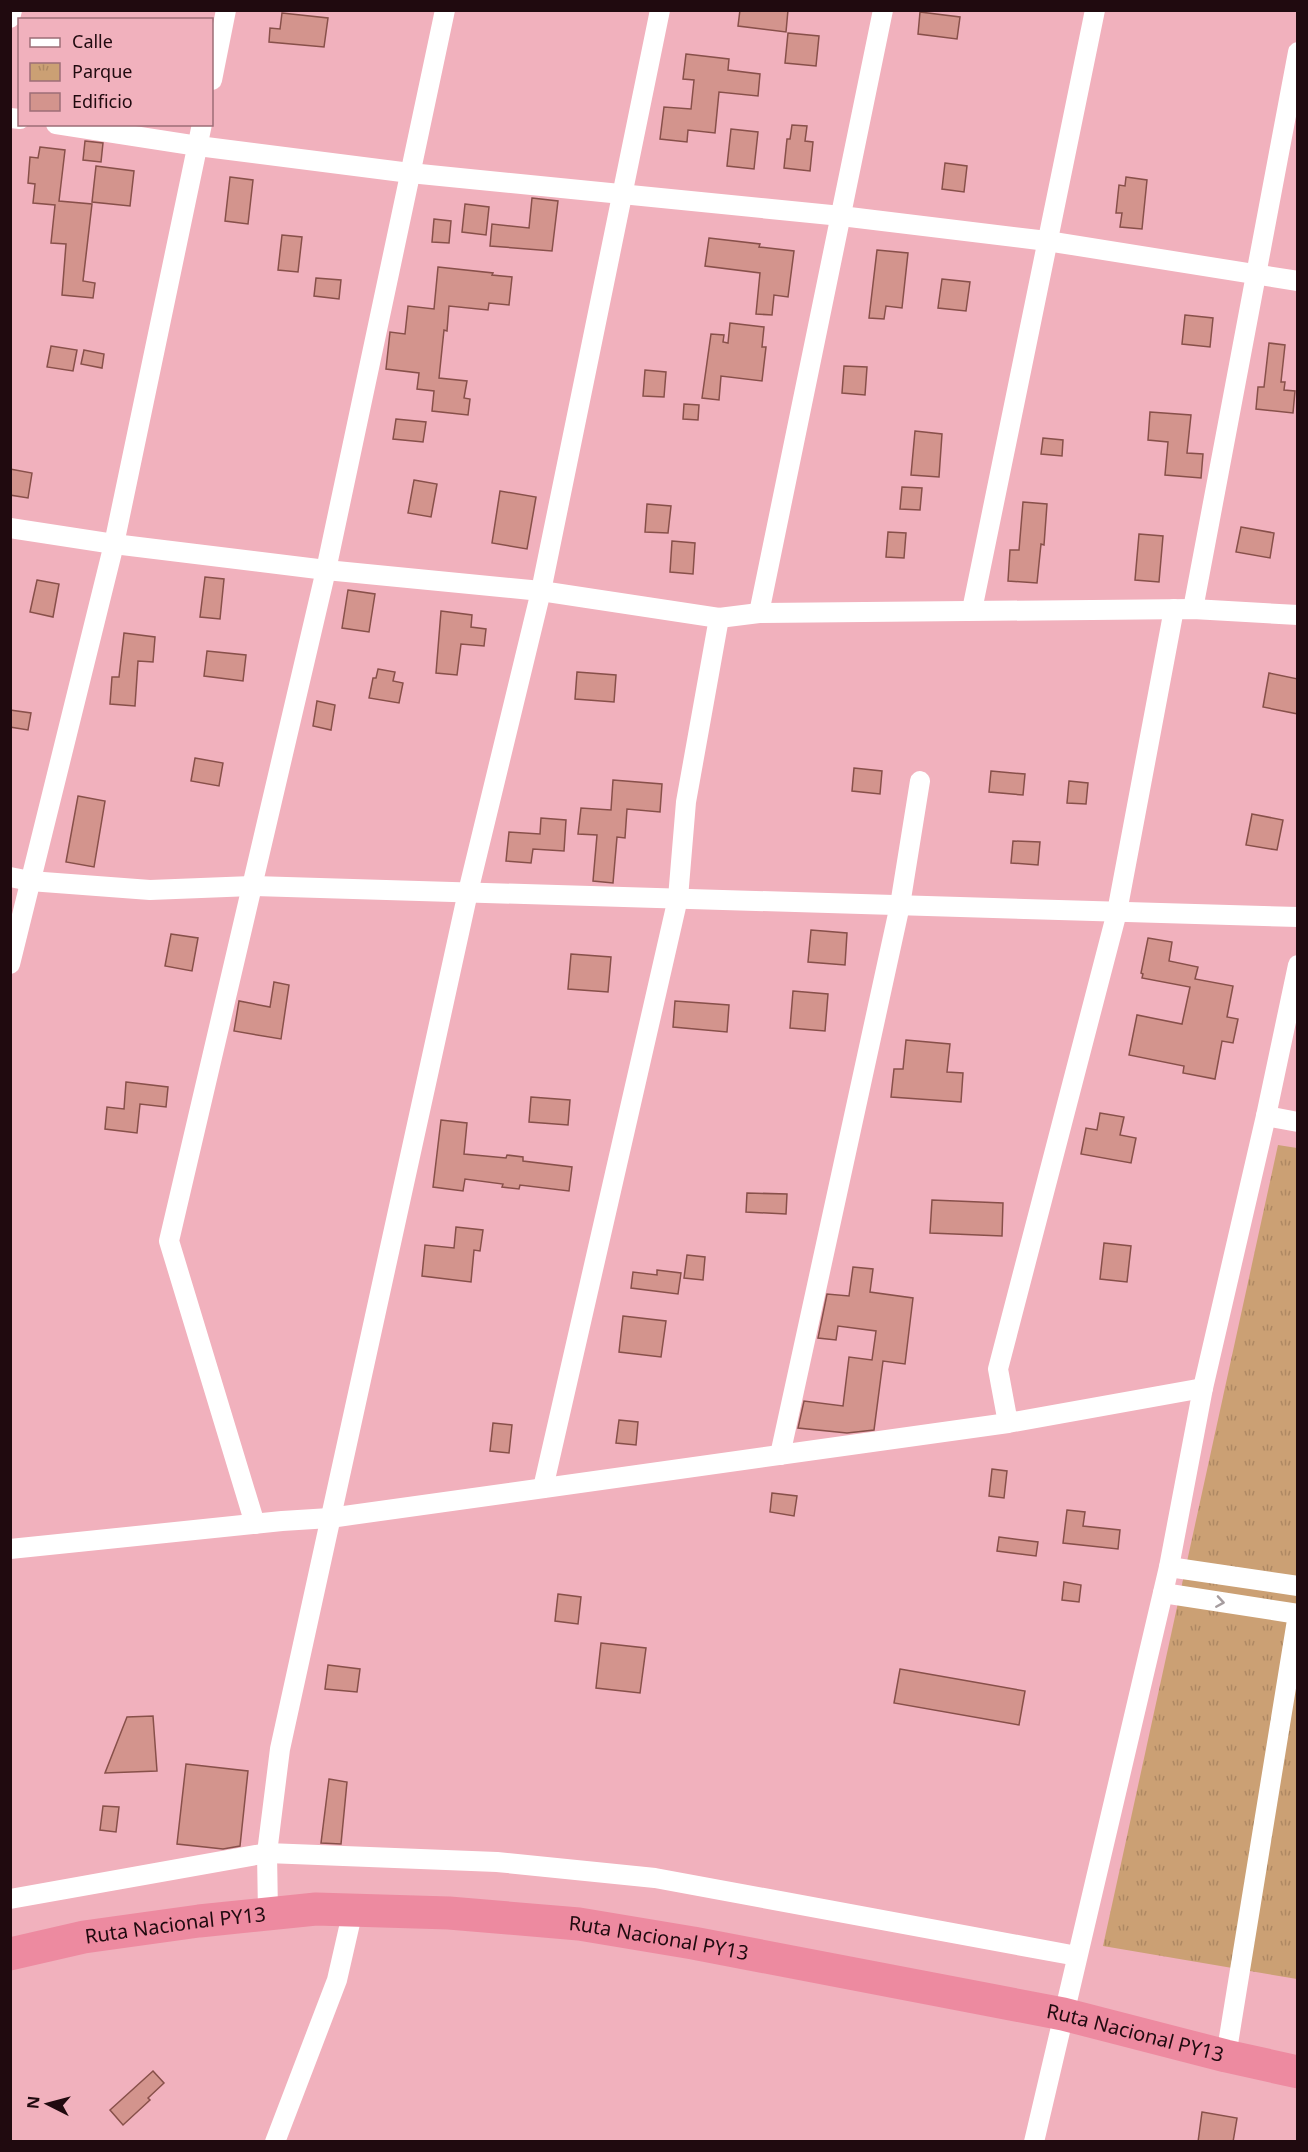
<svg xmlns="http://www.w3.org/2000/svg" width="1308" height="2152" font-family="'Noto Sans',sans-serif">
	<defs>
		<pattern id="park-tufts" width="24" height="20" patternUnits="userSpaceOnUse" patternTransform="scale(1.5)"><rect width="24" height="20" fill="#cba074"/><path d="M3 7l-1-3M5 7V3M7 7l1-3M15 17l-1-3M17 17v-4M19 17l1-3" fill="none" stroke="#ae8863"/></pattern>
	</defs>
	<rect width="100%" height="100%" fill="#f1b1bd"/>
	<polygon fill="url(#park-tufts)" points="1278,1145 1297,1148 1297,1979 1103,1946"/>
	<g fill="#d3948d" stroke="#88504a" stroke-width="1.5">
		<polygon points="740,10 788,10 786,32 738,26"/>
		<polygon points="920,12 960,17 957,39 918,34"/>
		<polygon points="282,13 328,18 324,47 269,42 270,28 280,29"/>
		<polygon points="788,33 819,36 816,66 785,63"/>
		<polygon points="686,54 729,59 728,70 760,74 758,96 719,92 715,133 688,130 687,142 660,139 664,107 691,109 694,80 683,79"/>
		<polygon points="792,125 807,126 805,141 813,142 810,171 784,168 787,139 790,139"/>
		<polygon points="731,129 758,132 754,169 727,166"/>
		<polygon points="85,141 103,143 101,162 83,160"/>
		<polygon points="40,147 65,150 59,201 92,204 83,281 95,283 93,298 62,295 66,244 51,243 55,205 33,203 35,184 28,183 30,157 38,158"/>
		<polygon points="945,163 967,166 964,192 942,189"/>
		<polygon points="96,166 134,171 130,206 92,202"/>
		<polygon points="230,177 253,180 248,224 225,221"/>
		<polygon points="1126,177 1147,180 1142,229 1120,227 1122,213 1116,213 1119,185 1125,186"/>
		<polygon points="532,198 558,201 552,251 490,246 492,224 529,228"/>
		<polygon points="465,204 489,207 486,235 462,232"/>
		<polygon points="434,219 451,221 449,243 432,242"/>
		<polygon points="282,235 302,237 298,272 278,270"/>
		<polygon points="709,238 760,244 759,247 794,251 788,297 774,295 772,315 756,314 760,273 705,266"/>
		<polygon points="877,250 908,253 902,308 886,306 884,319 869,318"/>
		<polygon points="438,267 493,273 492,275 512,277 509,305 489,303 488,310 449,306 447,331 444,330 439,378 467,381 464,398 470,399 468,415 432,411 434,391 417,389 419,373 386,369 390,332 405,334 408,306 434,309"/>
		<polygon points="316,278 341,280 339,299 314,296"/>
		<polygon points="942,279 970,282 966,311 938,308"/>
		<polygon points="1185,315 1213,318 1210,347 1182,344"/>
		<polygon points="730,323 764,327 762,347 766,347 762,381 721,376 719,400 702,398 711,334 724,335 723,342 728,343"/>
		<polygon points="1269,343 1285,345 1281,382 1285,382 1284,390 1295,391 1293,413 1256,409 1258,387 1264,387"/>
		<polygon points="51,346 77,350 73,371 47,367"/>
		<polygon points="84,350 104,354 102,368 81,364"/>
		<polygon points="844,366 867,367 865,395 842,393"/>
		<polygon points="645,370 666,372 664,397 643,396"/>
		<polygon points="684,404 699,405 698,420 683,419"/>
		<polygon points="1150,412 1191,415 1187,453 1203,454 1201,478 1165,475 1168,442 1148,440"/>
		<polygon points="396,419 426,422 423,442 393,439"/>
		<polygon points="915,431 942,434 939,477 911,475"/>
		<polygon points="1043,438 1063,440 1062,456 1041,454"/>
		<polygon points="10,469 32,473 28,498 10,495"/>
		<polygon points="414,480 437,484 431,517 408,513"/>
		<polygon points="902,487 922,488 920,510 900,509"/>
		<polygon points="500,491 536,497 527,549 492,543"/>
		<polygon points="1023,502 1047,504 1044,545 1041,544 1037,583 1008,581 1010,550 1019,550"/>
		<polygon points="647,504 671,506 668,533 645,532"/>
		<polygon points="1241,527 1274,533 1270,558 1236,552"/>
		<polygon points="888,532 906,533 904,558 886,557"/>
		<polygon points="1139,534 1163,536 1159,582 1135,580"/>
		<polygon points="672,541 695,543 693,574 670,572"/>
		<polygon points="205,577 224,579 220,619 200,617"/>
		<polygon points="37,580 59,584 53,617 30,612"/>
		<polygon points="348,590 375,594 369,632 342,628"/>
		<polygon points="441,611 472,615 471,627 486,629 484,646 461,644 457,675 436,673"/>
		<polygon points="124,633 155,637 153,662 138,661 135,706 110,704 112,677 119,677"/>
		<polygon points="207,651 246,655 243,681 204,676"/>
		<polygon points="378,669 395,672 393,681 403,683 399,703 369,698 373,678 376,678"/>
		<polygon points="577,672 616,675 614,702 575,699"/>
		<polygon points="1269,673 1298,679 1298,714 1263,707"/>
		<polygon points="317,701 335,705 331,730 313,726"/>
		<polygon points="10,710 31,713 28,730 10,727"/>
		<polygon points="195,758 223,763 219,786 191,781"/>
		<polygon points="854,768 882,771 880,794 852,791"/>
		<polygon points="991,771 1025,774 1023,795 989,792"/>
		<polygon points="613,780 662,784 660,812 627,809 625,838 617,837 613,883 593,881 597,835 578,834 581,808 611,810"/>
		<polygon points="1069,781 1088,783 1086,804 1067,803"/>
		<polygon points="78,796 105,801 94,867 66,862"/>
		<polygon points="1252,814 1283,820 1277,850 1246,845"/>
		<polygon points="541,818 566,820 564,851 533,849 531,863 506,861 509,832 540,834"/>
		<polygon points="1013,841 1040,842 1038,865 1011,863"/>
		<polygon points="811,930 847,933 845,965 808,962"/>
		<polygon points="171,934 198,938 192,971 165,966"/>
		<polygon points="1148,938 1172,942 1169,961 1198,967 1195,979 1233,986 1227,1017 1238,1019 1233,1043 1222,1041 1215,1079 1183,1073 1184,1066 1129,1055 1137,1015 1182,1024 1190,987 1142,978 1143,974 1141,973"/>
		<polygon points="571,954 611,957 608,992 568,989"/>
		<polygon points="274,982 289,985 281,1039 234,1031 239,1001 270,1007"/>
		<polygon points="793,991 828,994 825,1031 790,1028"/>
		<polygon points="675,1001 729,1005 727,1032 673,1027"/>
		<polygon points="906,1040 950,1044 947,1072 963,1073 961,1102 891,1097 894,1069 903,1069"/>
		<polygon points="126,1082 168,1087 166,1107 140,1104 137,1133 105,1129 107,1107 124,1109"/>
		<polygon points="531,1097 570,1100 568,1125 529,1122"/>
		<polygon points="1100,1113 1124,1117 1120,1135 1136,1138 1131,1163 1081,1154 1086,1128 1097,1130"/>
		<polygon points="441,1120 467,1123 464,1154 506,1158 507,1155 523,1157 523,1161 572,1167 569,1191 520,1185 519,1189 502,1187 503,1184 465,1179 463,1191 433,1187"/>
		<polygon points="747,1193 787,1194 786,1214 746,1212"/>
		<polygon points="932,1200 1003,1203 1002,1236 930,1233"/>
		<polygon points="456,1227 483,1230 480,1251 474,1250 471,1282 422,1276 425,1245 454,1248"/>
		<polygon points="1104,1243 1131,1246 1127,1282 1100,1279"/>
		<polygon points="687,1255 705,1257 703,1280 684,1278"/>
		<polygon points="853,1267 873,1269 870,1292 913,1298 905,1364 883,1361 874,1430 847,1433 798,1428 804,1401 843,1406 849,1357 872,1360 876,1331 838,1326 836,1340 818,1338 827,1294 849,1296"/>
		<polygon points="657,1270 681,1273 678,1294 631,1288 633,1272 657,1275"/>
		<polygon points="623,1316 666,1321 661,1357 619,1352"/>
		<polygon points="619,1420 638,1422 636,1445 616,1443"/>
		<polygon points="493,1423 512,1425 509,1453 490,1451"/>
		<polygon points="992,1469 1007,1471 1004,1498 989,1496"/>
		<polygon points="772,1493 797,1496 794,1516 770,1512"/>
		<polygon points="1067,1510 1085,1512 1083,1526 1120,1530 1118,1549 1063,1543"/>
		<polygon points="999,1537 1038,1542 1036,1556 997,1551"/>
		<polygon points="1064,1582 1081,1585 1079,1602 1062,1600"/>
		<polygon points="558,1594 581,1597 578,1624 555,1621"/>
		<polygon points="601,1643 646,1648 640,1693 596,1688"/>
		<polygon points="328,1665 360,1669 357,1692 325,1689"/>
		<polygon points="900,1669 1025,1691 1019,1725 894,1703"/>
		<polygon points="153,1716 157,1771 105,1773 127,1717"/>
		<polygon points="186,1764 248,1771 240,1846 223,1849 177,1844"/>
		<polygon points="329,1779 347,1782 341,1844 321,1843"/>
		<polygon points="103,1806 119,1807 116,1832 100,1830"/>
		<polygon points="153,2071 164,2083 148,2098 150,2100 123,2125 110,2110"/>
		<polygon points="1202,2112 1237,2118 1233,2142 1198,2142"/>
	</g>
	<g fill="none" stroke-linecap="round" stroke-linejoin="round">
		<g stroke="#fff" stroke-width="20">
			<polyline points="10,18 12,10"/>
			<polyline points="212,80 226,10"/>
			<polyline points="10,118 20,119"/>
			<polyline points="56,124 198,146 410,173 841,216 1047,241 1298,281"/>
			<polyline points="10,528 114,544 326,570 541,591 719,618 759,613 1193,609 1298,615"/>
			<polyline points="1193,609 1298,52"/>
			<polyline points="972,610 1095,10"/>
			<polyline points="759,613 883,10"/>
			<polyline points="10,877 30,881 150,890 252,886 1298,917"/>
			<polyline points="10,964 114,544 202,124"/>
			<polyline points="1266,1116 1298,1122"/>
			<polyline points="1008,1423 998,1369 1117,912 1174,609"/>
			<polyline points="780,1455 900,905 920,781"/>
			<polyline points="543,1488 678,898 686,802 719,618"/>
			<polyline points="255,1524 169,1241 326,570 445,10"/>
			<polyline points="10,1549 282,1521 330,1518 1008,1423 1203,1388"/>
			<polyline points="1169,1567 1298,1586"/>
			<polyline points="1163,1593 1298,1614 1226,2056"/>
			<polyline points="10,1899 267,1853 497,1862 655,1878 1077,1956"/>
			<polyline points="268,1913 267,1853 280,1749 468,892 541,591 660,10"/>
			<polyline points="275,2142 337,1980 353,1910"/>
			<polyline points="1034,2142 1169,1567 1203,1388 1266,1116 1298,965"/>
		</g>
		<path stroke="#ed8aa0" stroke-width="33" id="s1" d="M10 1954 84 1937 199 1921 316 1909 449 1913 579 1924 693 1943 1063 2014 1226 2056 1298 2072"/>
	</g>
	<defs><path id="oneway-chevron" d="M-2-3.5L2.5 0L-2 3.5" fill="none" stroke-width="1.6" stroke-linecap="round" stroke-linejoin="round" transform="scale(1.5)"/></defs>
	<use stroke="#a69d9f" href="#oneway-chevron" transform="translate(1220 1602) rotate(9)"/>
	<g text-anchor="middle" stroke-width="4.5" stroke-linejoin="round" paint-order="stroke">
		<g font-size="20" fill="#200a0f" stroke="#f1b1bd">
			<text dy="7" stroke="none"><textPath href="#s1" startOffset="168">Ruta Nacional PY13</textPath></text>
			<text dy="7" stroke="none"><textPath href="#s1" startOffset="654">Ruta Nacional PY13</textPath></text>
			<text dy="7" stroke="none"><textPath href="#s1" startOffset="1140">Ruta Nacional PY13</textPath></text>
		</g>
	</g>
	<rect width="1308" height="2152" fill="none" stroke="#200a0f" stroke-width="24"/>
	<rect x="18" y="18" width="195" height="108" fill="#f1b1bd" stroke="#9d6e77" stroke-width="1.5"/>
	<rect x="30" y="38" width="30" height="9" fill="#ffffff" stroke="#9d6e77" stroke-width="1.5"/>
	<text x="72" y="48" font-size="18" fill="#200a0f">Calle</text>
	<rect x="30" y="63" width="30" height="18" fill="url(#park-tufts)" stroke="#9d6e77" stroke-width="1.5"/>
	<text x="72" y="78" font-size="18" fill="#200a0f">Parque</text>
	<rect x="30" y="93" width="30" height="18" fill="#d3948d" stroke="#9d6e77" stroke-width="1.5"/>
	<text x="72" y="108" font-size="18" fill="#200a0f">Edificio</text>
	<g transform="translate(48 2104) rotate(276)" stroke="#f1b1bd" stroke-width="4.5" paint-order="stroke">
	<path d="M0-4.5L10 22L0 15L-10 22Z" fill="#200a0f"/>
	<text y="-9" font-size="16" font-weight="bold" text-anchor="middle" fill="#200a0f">N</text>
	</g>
</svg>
